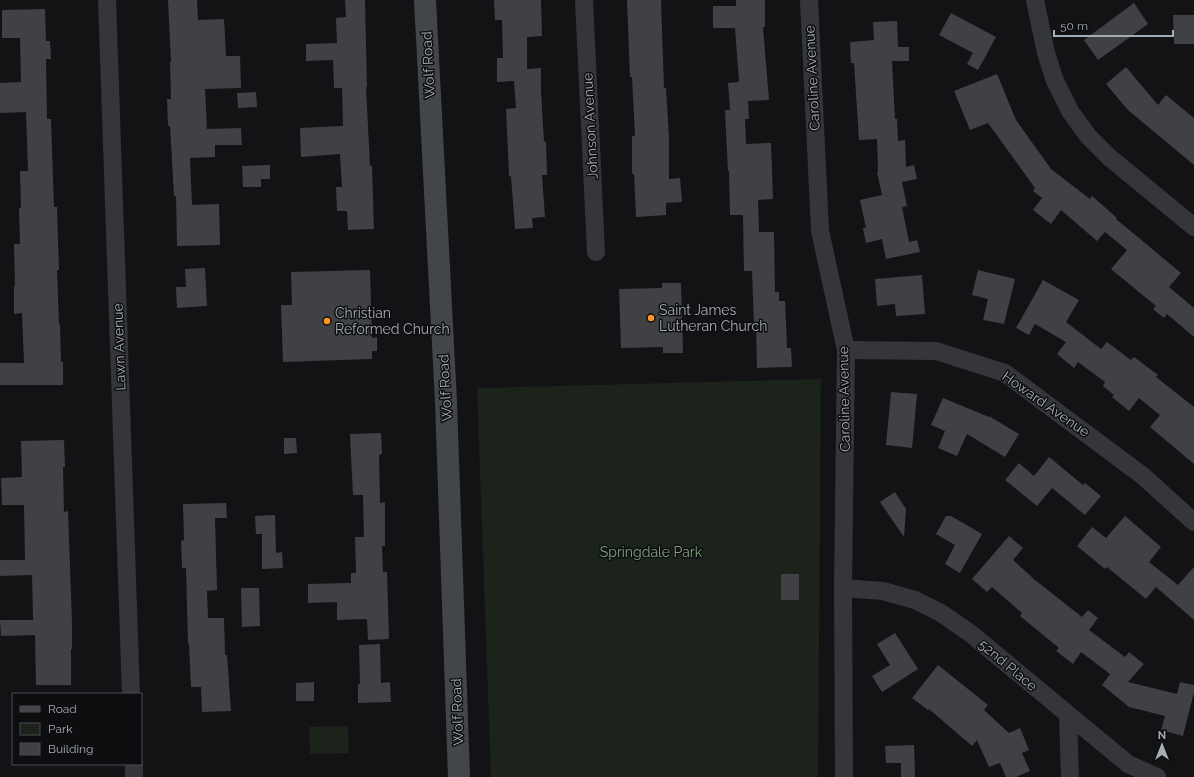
<svg xmlns="http://www.w3.org/2000/svg" width="1194" height="777" font-family="Raleway,sans-serif">
	<rect width="100%" height="100%" fill="#131315"/>
	<g fill="#1b231b">
		<polygon points="821,379 818,777 491,777 477,388"/>
		<polygon points="348,726 349,753 310,754 309,727"/>
	</g>
	<g fill="#3f4145">
		<polygon points="168,0 197,0 198,20 224,19 226,56 240,56 241,88 205,89 207,129 241,128 242,145 215,145 215,157 190,158 192,205 219,204 220,245 177,246 176,196 174,196 170,126 168,126 167,99 171,99 170,62 171,62"/>
		<polygon points="345,0 365,0 367,87 366,87 370,166 372,166 374,229 348,230 347,211 337,211 336,187 342,187 340,154 301,157 300,128 343,126 342,88 334,88 333,60 306,61 306,44 337,43 336,18 346,17"/>
		<polygon points="494,0 541,0 542,36 527,37 527,69 541,68 541,91 544,142 546,141 547,175 542,175 545,217 532,218 533,228 515,229 511,176 509,176 506,109 516,108 514,81 497,82 497,58 503,58 502,20 495,20"/>
		<polygon points="627,0 661,0 664,88 666,88 669,138 669,179 680,178 682,202 666,203 666,215 636,217 634,174 632,174 632,136 635,136 632,77 630,77"/>
		<polygon points="736,0 765,0 765,27 763,27 769,100 748,101 749,119 745,119 746,144 771,143 773,199 758,200 759,232 774,232 775,292 779,292 779,301 785,301 787,348 791,348 792,367 757,368 756,326 754,326 752,271 744,271 743,215 730,215 729,171 728,171 725,110 730,110 728,83 739,82 735,28 713,28 713,6 736,6"/>
		<polygon points="1134,3 1148,24 1098,60 1084,40"/>
		<polygon points="45,9 46,41 50,41 51,59 46,59 47,119 51,119 54,207 57,207 58,243 59,270 57,270 59,324 60,324 61,362 63,362 63,385 0,385 0,363 24,363 22,313 14,314 14,286 15,286 14,244 20,244 19,208 21,208 20,171 28,171 26,112 0,113 0,83 21,82 20,38 2,38 2,10"/>
		<polygon points="951,13 996,37 978,70 967,64 973,53 939,35"/>
		<polygon points="1173,15 1194,15 1194,44 1174,44"/>
		<polygon points="897,21 898,47 909,47 909,61 892,61 895,119 897,119 898,141 905,140 906,167 914,165 917,179 902,182 907,206 902,207 909,242 917,240 920,252 886,259 882,239 866,243 863,228 866,228 860,200 882,195 877,172 878,172 877,139 859,140 854,63 851,63 850,42 874,40 873,22"/>
		<polygon points="1126,67 1158,105 1166,95 1194,118 1194,165 1128,110 1106,84"/>
		<polygon points="997,74 1016,120 1051,169 1090,199 1092,196 1117,218 1116,219 1181,273 1169,287 1194,308 1194,337 1167,314 1164,318 1153,309 1156,306 1111,269 1127,250 1105,232 1097,241 1061,210 1051,224 1033,210 1042,198 1033,191 1035,188 988,123 970,130 954,91"/>
		<polygon points="256,92 257,107 238,108 237,93"/>
		<polygon points="270,165 270,179 261,179 261,187 243,187 242,166"/>
		<polygon points="205,268 207,306 177,308 176,287 186,287 185,269"/>
		<polygon points="370,270 372,338 377,337 377,351 372,351 372,359 283,362 281,305 292,305 291,272"/>
		<polygon points="978,270 1015,279 1004,324 983,320 988,299 972,295"/>
		<polygon points="922,275 925,314 896,316 895,304 877,306 875,279"/>
		<polygon points="1043,280 1079,300 1066,322 1101,349 1107,342 1131,360 1134,357 1158,375 1156,377 1194,407 1194,464 1150,427 1160,415 1139,398 1129,411 1112,397 1114,395 1103,386 1105,382 1078,362 1074,368 1057,354 1066,342 1035,324 1029,335 1016,328"/>
		<polygon points="662,283 681,283 683,353 663,353 663,347 621,348 619,289 662,288"/>
		<polygon points="891,392 917,394 912,448 886,445"/>
		<polygon points="943,398 989,417 989,416 1019,434 1005,457 967,434 957,456 938,448 945,431 931,425"/>
		<polygon points="381,433 382,454 379,455 380,503 385,502 385,546 382,546 383,572 387,572 389,639 368,640 367,619 337,620 337,602 308,603 308,584 351,583 351,573 356,573 355,537 364,537 363,495 353,495 350,434"/>
		<polygon points="284,438 296,438 297,453 284,454"/>
		<polygon points="64,440 65,467 63,467 64,512 68,511 72,622 72,649 71,649 71,685 36,685 35,635 1,636 0,620 33,620 32,575 0,576 0,560 25,560 24,505 2,505 1,478 22,477 21,441"/>
		<polygon points="1049,457 1083,485 1085,483 1101,496 1085,515 1052,488 1037,506 1005,480 1019,463 1034,476"/>
		<polygon points="895,492 906,509 904,537 880,502"/>
		<polygon points="226,503 227,518 215,518 217,590 207,591 208,618 224,618 225,655 227,655 231,711 202,712 201,687 191,687 189,644 188,644 186,568 182,568 181,541 184,540 183,504"/>
		<polygon points="275,515 276,553 282,552 283,568 262,569 262,534 256,534 255,516"/>
		<polygon points="946,516 951,516 982,534 960,573 945,564 955,545 936,534"/>
		<polygon points="1125,516 1161,547 1149,562 1178,585 1194,567 1194,620 1156,587 1146,599 1107,567 1105,569 1077,546 1092,527 1106,538"/>
		<polygon points="1009,536 1023,548 1013,560 1035,580 1082,617 1088,610 1098,618 1089,630 1125,657 1129,652 1144,664 1128,682 1177,694 1180,682 1194,685 1194,692 1183,736 1161,730 1165,716 1129,707 1102,685 1110,674 1081,652 1073,664 1056,651 1059,648 1020,616 1022,613 992,587 987,592 972,579"/>
		<rect x="781" y="574" width="18" height="26"/>
		<polygon points="241,588 259,588 260,626 242,627"/>
		<polygon points="895,633 918,669 882,692 872,676 890,665 877,644"/>
		<polygon points="380,644 381,683 390,682 391,702 358,703 358,684 360,684 359,645"/>
		<polygon points="938,665 988,705 984,710 1009,733 1020,728 1029,750 1022,753 1030,771 1016,777 1006,777 1000,763 989,767 977,740 972,746 929,709 928,710 912,698"/>
		<polygon points="314,682 314,701 296,701 296,683"/>
		<polygon points="914,745 915,777 901,777 901,763 886,763 885,746"/>
	</g>
	<g fill="none" stroke-linecap="round" stroke-linejoin="round">
		<g stroke="#34363a" stroke-width="18">
			<polyline points="107,0 131,694"/>
			<polyline points="584,0 596,252"/>
			<polyline points="809,0 820,231 846,350 843,588 844,777"/>
			<polyline points="1035,0 1046,53 1055,81 1070,111 1088,136 1109,157 1194,227"/>
			<polyline points="846,350 936,351 1005,373 1143,476 1194,522"/>
			<polyline points="843,588 883,591 915,600 941,613 970,633 1128,764 1157,777"/>
			<polyline points="1068,715 1070,777"/>
			<polyline points="134,764 134,777"/>
		</g>
		<polyline stroke="#42454a" stroke-width="22" points="425,0 446,402 459,777"/>
	</g>
	<g fill="#fd9623" stroke="#0e0e10" stroke-width="1.5">
		<circle cx="651" cy="318" r="4"/>
		<circle cx="327" cy="321" r="4"/>
	</g>
	<g text-anchor="middle" stroke-width="3" stroke-linejoin="round" paint-order="stroke">
		<g font-size="14" fill="#a4acb6" stroke="#0e0e10">
			<text transform="translate(428 65) rotate(-93)" y="5">Wolf Road</text>
			<text transform="translate(812 78) rotate(-93)" y="5">Caroline Avenue</text>
			<text transform="translate(590 126) rotate(-93)" y="5">Johnson Avenue</text>
			<text transform="translate(119 347) rotate(-92)" y="5">Lawn Avenue</text>
			<text transform="translate(445 388) rotate(-93)" y="5">Wolf Road</text>
			<text transform="translate(844 399) rotate(-91)" y="5">Caroline Avenue</text>
			<text transform="translate(1046 404) rotate(35)" y="5">Howard Avenue</text>
			<text transform="translate(1008 665) rotate(40)" y="5">52nd Place</text>
			<text transform="translate(457 712) rotate(-92)" y="5">Wolf Road</text>
		</g>
		<g font-size="14" fill="#a4acb6" stroke="#0e0e10" text-anchor="start">
			<text x="659" y="315">Saint James<tspan x="659" dy="16">Lutheran Church</tspan></text>
			<text x="335" y="318">Christian<tspan x="335" dy="16">Reformed Church</tspan></text>
		</g>
		<g font-size="14" fill="#7da379" stroke="#0e0e10">
			<text x="651" y="557">Springdale Park</text>
		</g>
	</g>
	<rect x="12" y="693" width="130" height="72" fill="#0e0e10" stroke="#4a4d52"/>
	<rect x="20" y="706" width="20" height="6" fill="#42454a" stroke="#4a4d52"/>
	<text x="48" y="713" font-size="12" fill="#a4acb6">Road</text>
	<rect x="20" y="723" width="20" height="12" fill="#1b231b" stroke="#4a4d52"/>
	<text x="48" y="733" font-size="12" fill="#a4acb6">Park</text>
	<rect x="20" y="743" width="20" height="12" fill="#3f4145" stroke="#4a4d52"/>
	<text x="48" y="753" font-size="12" fill="#a4acb6">Building</text>
	<g transform="translate(1162 745)" stroke="#0e0e10" stroke-width="3" paint-order="stroke">
	<path d="M0-3L7 15L0 10L-7 15Z" fill="#a4acb6"/>
	<text y="-6" font-size="11" font-weight="bold" text-anchor="middle" fill="#a4acb6">N</text>
	</g>
	<path d="M1054 30v6h119v-6" fill="none" stroke="#a4acb6" stroke-width="2"/>
	<text x="1060" y="30" font-size="12" fill="#a4acb6" stroke="#0e0e10" stroke-width="3" paint-order="stroke">50 m</text>
</svg>
